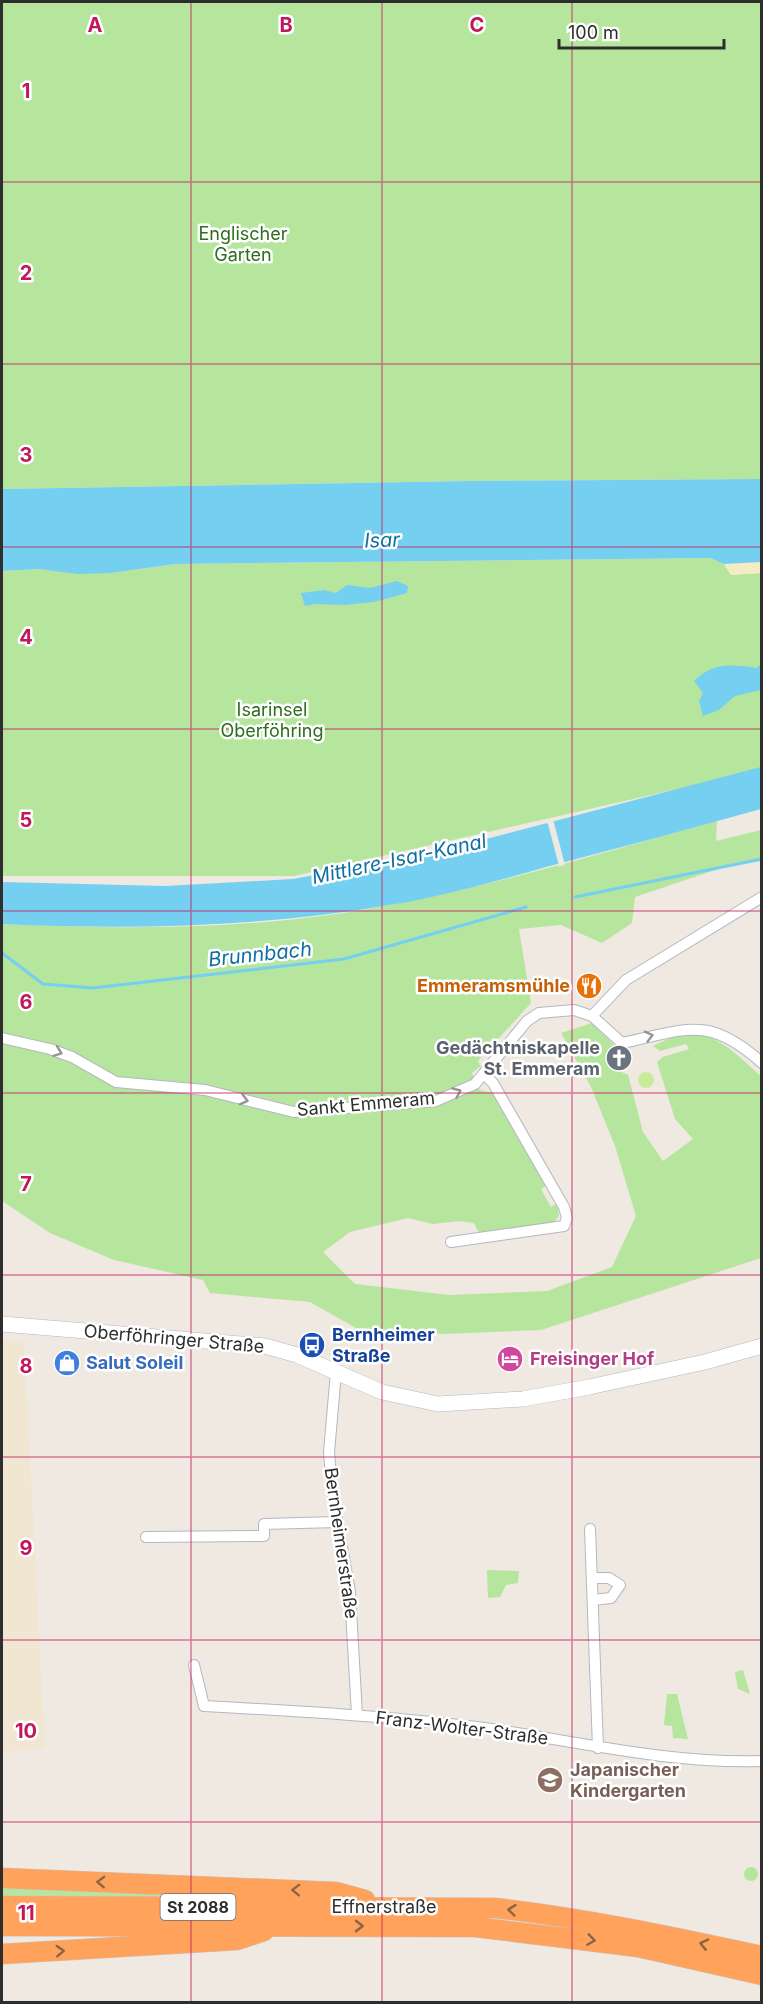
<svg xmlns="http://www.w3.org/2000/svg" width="763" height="2004" font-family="Inter,sans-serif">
	<rect width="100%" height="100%" fill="#efe9e1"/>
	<polygon fill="#f0e6d1" points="2,1341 24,1342 45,1748 2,1752"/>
	<g fill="#b6e59e">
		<polygon points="2,2 761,2 761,479 469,481 2,489"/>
		<polygon points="710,558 724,564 731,575 761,573 761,770 294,876 2,876 2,571 39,569 111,573 175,564"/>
		<path d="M717 821 716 841 761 830V861L733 864 635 897 632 923 602 943 561 925 519 929 531 1003 478 1061 481 1066 472 1073 480 1090 496 1094 548 1185 541 1189 551 1207 557 1203 559 1216 553 1223 479 1233 474 1223 459 1221 433 1224 408 1218 350 1232 323 1252 355 1284 449 1295 547 1291 612 1267 636 1216 615 1146 591 1087 561 1033 592 1023 615 1046 607 1065 628 1075 643 1132 663 1161 693 1139 675 1119 657 1062 663 1057 689 1049 686 1044 660 1051 653 1046C662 1042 671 1037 680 1034 711 1026 740 1058 761 1076V1258L541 1330 444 1334 356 1328 310 1302 210 1293 203 1280 114 1260 50 1233 2 1201V924C134 930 269 930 400 903 507 882 612 850 717 821Z"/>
		<polygon points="487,1570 519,1571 518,1583 506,1585 500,1597 488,1598"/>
		<polygon points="743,1670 750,1694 738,1689 735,1672"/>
		<polygon points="667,1694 677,1694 688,1739 673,1738 672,1726 664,1725"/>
		<circle cx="751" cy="1874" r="7"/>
		<polygon points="2,1883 334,1897 2,1900"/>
	</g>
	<polygon fill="#f3ecc5" points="761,562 761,573 731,575 724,564"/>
	<circle fill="#c9ec9a" cx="646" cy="1080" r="8"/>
	<g fill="#75cff0">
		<polygon points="761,479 761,562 724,564 710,558 175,564 111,573 78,574 39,569 2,571 2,489 469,481"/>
		<polygon points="397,581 408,586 407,593 374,602 344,605 315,604 305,606 301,593 324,590 336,593 347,585 370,588"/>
		<path d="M761 664V690L735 696 719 710 703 716 699 701 703 693 694 681C714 661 731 665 757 668Z"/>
		<path d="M761 767V809C690 829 618 848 546 867 497 881 447 895 396 904 265 927 134 930 2 924V882L165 886 293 879 425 855Z"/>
	</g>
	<polygon fill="#efe9e1" points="553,819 565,865 557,867 559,866 548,824 544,821"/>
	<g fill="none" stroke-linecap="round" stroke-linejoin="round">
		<g stroke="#75cff0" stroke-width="3">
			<polyline points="575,897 762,859"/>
			<polyline points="2,953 43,984 93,988 344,959 526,907"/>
		</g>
		<defs>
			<g id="street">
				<polyline points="592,1016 626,980 762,897"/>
				<path d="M2 1038 50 1049 72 1057 116 1082 205 1090 294 1112 436 1101 475 1084 527 1021 539 1013 574 1010 592 1016 622 1043C686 1030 708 1014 762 1063"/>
				<polyline points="451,1242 564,1226 567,1218 564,1207 493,1083 484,1074"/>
				<polyline points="336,1372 329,1452 332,1490 350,1592 357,1715"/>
				<polyline points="590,1529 598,1748"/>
				<polyline points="146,1537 264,1536 264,1524 337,1522"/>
				<polyline points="592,1578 609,1578 620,1585 611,1598 593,1600"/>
				<path d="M194 1665 204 1706C295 1711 386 1716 477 1727 572 1740 665 1764 762 1761"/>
			</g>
			<polyline id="secondary" points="2,1324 265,1346 297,1355 382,1392 438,1404 523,1399 589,1387 705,1362 762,1346"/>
			<g id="highway">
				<polyline points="2,1878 336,1892 365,1900"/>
				<path d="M2 1906 495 1908C585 1918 673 1937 762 1956"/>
				<polyline points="2,1926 475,1927 638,1947 762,1975"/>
				<polyline points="2,1954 237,1940 264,1931"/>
			</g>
		</defs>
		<use href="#street" stroke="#b4b7c1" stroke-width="12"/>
		<use href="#secondary" stroke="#b4b7c1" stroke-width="16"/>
		<use href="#highway" stroke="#c9c9c9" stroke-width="21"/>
		<use href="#street" stroke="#fff" stroke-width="10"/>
		<use href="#secondary" stroke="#fff" stroke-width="15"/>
		<use href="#highway" stroke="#ffa35c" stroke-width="20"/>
	</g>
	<defs><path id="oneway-chevron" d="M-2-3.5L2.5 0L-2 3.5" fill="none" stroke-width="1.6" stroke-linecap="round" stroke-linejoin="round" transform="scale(1.5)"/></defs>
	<g stroke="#969696">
		<use href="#oneway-chevron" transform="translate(649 1036) rotate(-15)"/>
		<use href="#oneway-chevron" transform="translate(58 1052) rotate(20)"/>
		<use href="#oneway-chevron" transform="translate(457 1092) rotate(-24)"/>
		<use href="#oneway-chevron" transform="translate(244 1100) rotate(14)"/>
	</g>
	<g stroke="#8c6343">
		<use href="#oneway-chevron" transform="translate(101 1882) rotate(-178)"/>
		<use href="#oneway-chevron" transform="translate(296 1890) rotate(-178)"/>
		<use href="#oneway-chevron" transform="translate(512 1910) rotate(-174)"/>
		<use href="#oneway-chevron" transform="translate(359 1926)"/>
		<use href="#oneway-chevron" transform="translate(591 1940) rotate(8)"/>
		<use href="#oneway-chevron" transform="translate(704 1944) rotate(-167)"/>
		<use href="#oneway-chevron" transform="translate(60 1951) rotate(-3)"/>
	</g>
	<path fill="none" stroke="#c2185b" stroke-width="1.5" stroke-opacity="0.55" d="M191 2V2002M382 2V2002M572 2V2002M2 182H762M2 364H762M2 547H762M2 729H762M2 911H762M2 1093H762M2 1275H762M2 1457H762M2 1640H762M2 1822H762"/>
	<defs>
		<symbol id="restaurant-disc" viewBox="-11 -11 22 22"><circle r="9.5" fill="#e8710a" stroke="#fff"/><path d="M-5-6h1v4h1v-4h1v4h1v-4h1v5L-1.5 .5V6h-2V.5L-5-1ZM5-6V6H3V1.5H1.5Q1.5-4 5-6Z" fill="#fff"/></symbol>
		<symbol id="church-disc" viewBox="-11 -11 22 22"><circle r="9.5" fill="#6b7280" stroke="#fff"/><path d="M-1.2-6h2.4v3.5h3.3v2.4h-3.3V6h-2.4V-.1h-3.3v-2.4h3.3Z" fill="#fff"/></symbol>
		<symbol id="bus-disc" viewBox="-11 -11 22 22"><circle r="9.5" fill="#1a4fb4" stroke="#fff"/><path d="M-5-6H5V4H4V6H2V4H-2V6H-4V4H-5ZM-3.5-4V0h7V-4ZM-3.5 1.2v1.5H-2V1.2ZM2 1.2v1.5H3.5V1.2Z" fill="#fff"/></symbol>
		<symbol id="hotel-disc" viewBox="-11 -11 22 22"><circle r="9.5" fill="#d1479c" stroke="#fff"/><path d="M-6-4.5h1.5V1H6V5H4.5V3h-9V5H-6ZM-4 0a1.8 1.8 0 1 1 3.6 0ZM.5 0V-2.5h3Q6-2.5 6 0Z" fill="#fff"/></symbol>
		<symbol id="shop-disc" viewBox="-11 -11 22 22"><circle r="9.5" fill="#3f7fe0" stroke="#fff"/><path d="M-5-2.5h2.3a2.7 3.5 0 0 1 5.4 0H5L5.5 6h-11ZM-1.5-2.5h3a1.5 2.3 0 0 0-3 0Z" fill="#fff"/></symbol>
		<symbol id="school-disc" viewBox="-11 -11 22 22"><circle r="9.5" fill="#8d6e63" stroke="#fff"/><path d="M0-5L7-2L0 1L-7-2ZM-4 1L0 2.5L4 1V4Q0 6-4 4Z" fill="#fff"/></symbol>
	</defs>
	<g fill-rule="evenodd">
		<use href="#restaurant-disc" x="574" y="971" width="30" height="30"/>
		<use href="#church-disc" x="604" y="1043" width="30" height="30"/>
		<use href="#bus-disc" x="297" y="1330" width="30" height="30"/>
		<use href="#hotel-disc" x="495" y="1344" width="30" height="30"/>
		<use href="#shop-disc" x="52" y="1348" width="30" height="30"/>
		<use href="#school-disc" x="535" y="1765" width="30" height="30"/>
	</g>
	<g text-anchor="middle" stroke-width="5" stroke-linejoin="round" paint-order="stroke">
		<rect fill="#fff" stroke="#6d6d6d" stroke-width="1.5" x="160.5" y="1894" width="75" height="26" rx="4.5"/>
		<g font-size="16" font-weight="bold" fill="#2e2e2e">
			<text x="198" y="1913">St 2088</text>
		</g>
		<g font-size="18" fill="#2c6e1b" stroke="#fff">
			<text x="243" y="240">Englischer<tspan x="243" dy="21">Garten</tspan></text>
			<text x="272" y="716">Isarinsel<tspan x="272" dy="21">Oberföhring</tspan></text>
		</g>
		<g font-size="18" font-weight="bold" fill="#c56008" stroke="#fff" text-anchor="end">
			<text x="570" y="992">Emmeramsmühle</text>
		</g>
		<g font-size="18" font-weight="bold" fill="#5b616d" stroke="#fff" text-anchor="end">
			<text x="600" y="1054">Gedächtniskapelle<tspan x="600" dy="21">St. Emmeram</tspan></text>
		</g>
		<g font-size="18" fill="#2e2e2e" stroke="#fff">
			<text transform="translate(366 1104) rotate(-5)" y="6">Sankt Emmeram</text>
			<text transform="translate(174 1339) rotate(5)" y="6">Oberföhringer Straße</text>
			<text transform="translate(341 1543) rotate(82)" y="6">Bernheimerstraße</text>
			<text transform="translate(462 1728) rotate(7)" y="6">Franz-Wolter-Straße</text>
			<text x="384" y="1913">Effnerstraße</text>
		</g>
		<g font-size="18" font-weight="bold" fill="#164399" stroke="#fff" text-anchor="start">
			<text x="332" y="1341">Bernheimer<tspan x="332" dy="21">Straße</tspan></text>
		</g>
		<g font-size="18" font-weight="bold" fill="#b23c85" stroke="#fff" text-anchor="start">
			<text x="530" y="1365">Freisinger Hof</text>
		</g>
		<g font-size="18" font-weight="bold" fill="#366cbe" stroke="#fff" text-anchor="start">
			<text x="86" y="1369">Salut Soleil</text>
		</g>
		<g font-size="18" font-weight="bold" fill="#785e54" stroke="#fff" text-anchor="start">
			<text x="570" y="1776">Japanischer<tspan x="570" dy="21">Kindergarten</tspan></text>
		</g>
		<g font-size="20" font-style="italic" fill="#0d6fa3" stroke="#fff">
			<text transform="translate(382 540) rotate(-2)" y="7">Isar</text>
			<text transform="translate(399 859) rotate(-12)" y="7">Mittlere-Isar-Kanal</text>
			<text transform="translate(260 954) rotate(-6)" y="7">Brunnbach</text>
		</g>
	</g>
	<g font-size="20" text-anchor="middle" font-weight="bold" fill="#c2185b" stroke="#fff" stroke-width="5" stroke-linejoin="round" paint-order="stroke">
		<text x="95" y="32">A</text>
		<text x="286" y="32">B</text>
		<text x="477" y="32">C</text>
		<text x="26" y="98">1</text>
		<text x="26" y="280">2</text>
		<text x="26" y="462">3</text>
		<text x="26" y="644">4</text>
		<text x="26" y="827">5</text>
		<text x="26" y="1009">6</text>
		<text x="26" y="1191">7</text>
		<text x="26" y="1373">8</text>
		<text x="26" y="1555">9</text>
		<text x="26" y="1738">10</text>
		<text x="26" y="1920">11</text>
	</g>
	<rect width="763" height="2004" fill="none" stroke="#2e2e2e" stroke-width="6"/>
	<path d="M559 39v9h165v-9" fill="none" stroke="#2e2e2e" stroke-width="3"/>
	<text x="568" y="39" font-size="18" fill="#2e2e2e" stroke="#ffffff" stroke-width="4.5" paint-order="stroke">100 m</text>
</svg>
